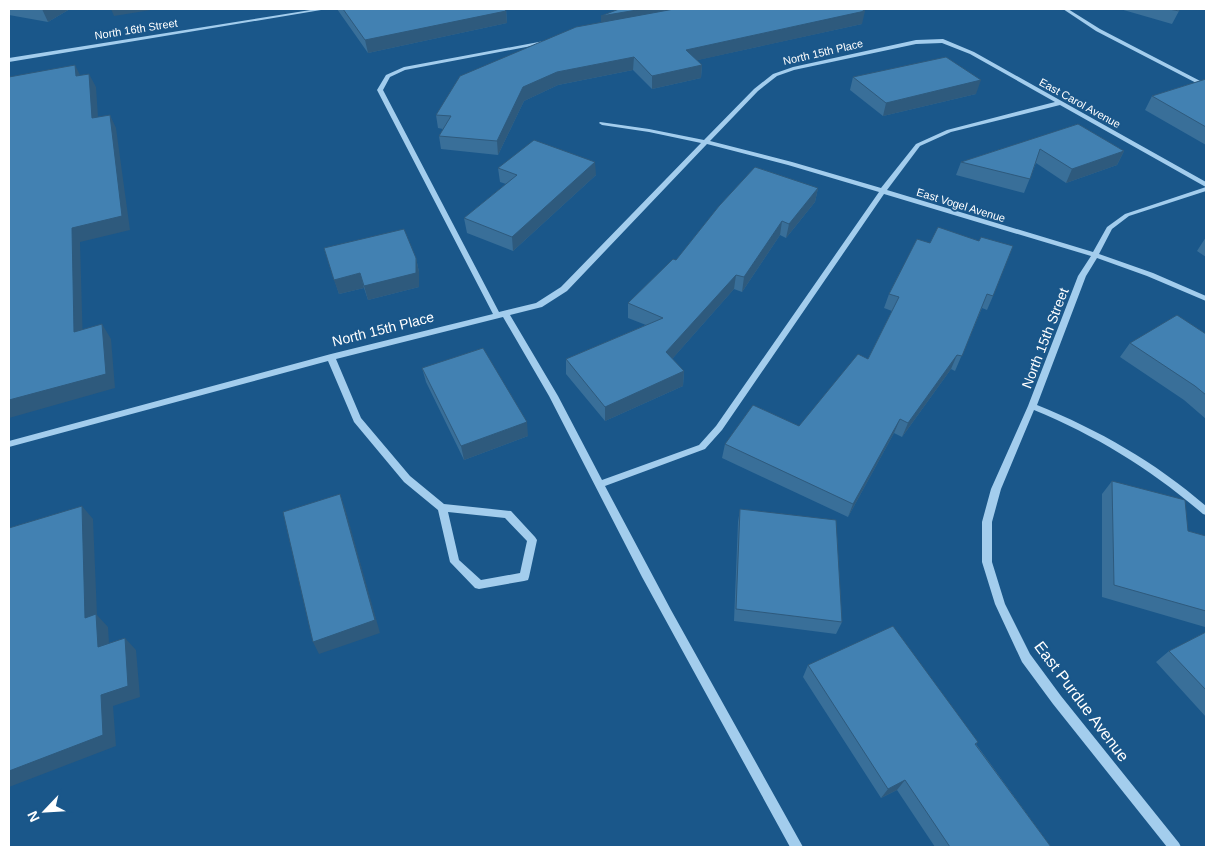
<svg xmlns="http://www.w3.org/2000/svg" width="1215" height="856" viewBox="0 0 1215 856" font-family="Helvetica,sans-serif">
  <rect width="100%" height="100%" fill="#1a578a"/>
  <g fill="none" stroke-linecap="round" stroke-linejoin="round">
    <path fill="#a3cded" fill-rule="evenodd" d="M 317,9 L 327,9 L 9,62 L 9,58 Z
      M 1063,9 L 1068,9 L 1100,29 L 1206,84 L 1206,88 L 1096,31 Z
      M 943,39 L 974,52 L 1206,182 L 1206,187 L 1204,186 L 1060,105 L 951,132 L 920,146 L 887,190 L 1093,252 L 1107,227 L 1125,214 L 1206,187 L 1206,191 L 1129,216 L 1112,229 L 1099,254 L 1153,273 L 1206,296 L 1206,301 L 1147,276 L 1097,258 L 1086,276 L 1037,405 C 1099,430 1155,462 1206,506 L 1206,515 L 1203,514 C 1152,470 1097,436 1034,410 L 1001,489 L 992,522 L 992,562 L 1005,604 L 1030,654 L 1061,696 L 1179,843 L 1181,847 L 1167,847 L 1053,704 L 1022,662 L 995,604 L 982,562 L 982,522 L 991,489 L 1028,406 L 1078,276 L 1091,256 L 884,194 L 722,430 L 705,449 L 605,486 L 671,610 L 803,847 L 790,847 L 642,577 L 549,396 L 503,317 L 336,359 L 361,418 L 410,476 L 444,504 L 511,511 L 535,537 L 537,540 L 529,577 L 528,580 L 524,581 L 479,589 L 475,588 L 450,562 L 438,510 L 404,482 L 354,422 L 328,361 L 9,447 L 9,441 L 331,354 L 493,314 L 377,90 L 386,75 L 404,67 L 544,41 L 547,43 L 405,70 L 390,77 L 383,90 L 499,312 L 536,303 L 561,287 L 701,143 L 649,132 L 602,125 L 599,123 L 600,122 L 649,129 L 704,140 L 754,89 L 773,74 L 793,67 L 916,40 ZM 942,43 L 970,54 L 1055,102 L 947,130 L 916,144 L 881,188 L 792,162 L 710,141 L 758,91 L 777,76 L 794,70 L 916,44 ZM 707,144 L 788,165 L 879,192 L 716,426 L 699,445 L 602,480 L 558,396 L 510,315 L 542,307 L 567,291 ZM 448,512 L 505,518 L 527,541 L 520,573 L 481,580 L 459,560 Z"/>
  </g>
  <path fill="#396f99" d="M 9,9 L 70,9 L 48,22 L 9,15 Z
    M 337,9 L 506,9 L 507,23 L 368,53 Z
    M 1120,9 L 1179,9 L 1179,11 L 1172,24 Z
    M 862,24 L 697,60 L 702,65 L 701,78 L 652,89 L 633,70 L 558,85 L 524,101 L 498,155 L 441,149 L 439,136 L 443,129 L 438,128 L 436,115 L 576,27 Z
    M 853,77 L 976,94 L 883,116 L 850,90 Z
    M 1206,79 L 1206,145 L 1145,110 L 1152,96 Z
    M 1078,124 L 1124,151 L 1117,165 L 1066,183 L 1036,163 L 1024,193 L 956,175 L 961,162 Z
    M 498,168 L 596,175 L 513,251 L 467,233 L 464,218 L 506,184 L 500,182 Z
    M 818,188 L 815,202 L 786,238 L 780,235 L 742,292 L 734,289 L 672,359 L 684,371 L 683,386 L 605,421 L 566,374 L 566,359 L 646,325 L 628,318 L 628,303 L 676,260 Z
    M 1206,237 L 1206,257 L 1197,251 Z
    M 917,239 L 993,296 L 987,310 L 982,308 L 955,371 L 951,369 L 902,437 L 894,433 L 848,517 L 722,458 L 725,444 L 799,426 L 868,359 L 892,311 L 884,308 L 889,294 Z
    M 324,248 L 416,258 L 419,272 L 419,287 L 368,300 L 364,288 L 339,294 Z
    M 1206,334 L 1206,419 L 1184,400 L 1120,357 L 1130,343 Z
    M 422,368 L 528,436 L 464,460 L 426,382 Z
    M 1112,481 L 1188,531 L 1206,536 L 1206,626 L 1205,627 L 1102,597 L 1102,494 Z
    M 740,509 L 842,622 L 836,634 L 734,621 L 738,522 Z
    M 1206,632 L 1206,717 L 1156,662 L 1169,651 Z
    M 808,665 L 978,742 L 976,744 L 1051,847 L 935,847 L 897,790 L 881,798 L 803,677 Z"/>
  <path fill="#2e5a7d" d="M 42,9 L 70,9 L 48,22 Z
    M 111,9 L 157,9 L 114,16 Z
    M 506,9 L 507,23 L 368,53 L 365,40 Z
    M 643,9 L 711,9 L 601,29 L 601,16 Z
    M 865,11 L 862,24 L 685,63 L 686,50 Z
    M 634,57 L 633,70 L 558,85 L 524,101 L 498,155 L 497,141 L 523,87 L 557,72 Z
    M 75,65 L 82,79 L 76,76 Z
    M 702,65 L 701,78 L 652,89 L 652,76 Z
    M 89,74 L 96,87 L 99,132 L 92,118 Z
    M 981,80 L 976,94 L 883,116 L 886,103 Z
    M 110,115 L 116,128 L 130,230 L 80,242 L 83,346 L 74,332 L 72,228 Z
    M 1124,151 L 1117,165 L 1066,183 L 1072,169 Z
    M 595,162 L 596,175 L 513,251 L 512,237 Z
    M 818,188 L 815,202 L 786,238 L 789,224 Z
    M 782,221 L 780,235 L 742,292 L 744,277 Z
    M 416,258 L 419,272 L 419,287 L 368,300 L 364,286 Z
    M 360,273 L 364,288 L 339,294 L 334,280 Z
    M 736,275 L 734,289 L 665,367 L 666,352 Z
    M 102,324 L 111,339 L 115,388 L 9,418 L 9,400 Z
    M 957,355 L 951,369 L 902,437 L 908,423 Z
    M 684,371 L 683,386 L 605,421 L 605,407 Z
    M 900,419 L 894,433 L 848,517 L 853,504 Z
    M 527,422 L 528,436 L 464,460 L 461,446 Z
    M 340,494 L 345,508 L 380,633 L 319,654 L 313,642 Z
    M 82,506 L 93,519 L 97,615 L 108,627 L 110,659 L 98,647 L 85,618 Z
    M 125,638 L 136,650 L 140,697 L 113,706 L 116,746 L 9,787 L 9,771 L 101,695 Z
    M 905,780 L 897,790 L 881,798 L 888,789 Z"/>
  <path fill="#4281b2" stroke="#2e5a7d" d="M 343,9 L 505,9 L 506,11 L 365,40 Z
    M 619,9 L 643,9 L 601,16 Z
    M 674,9 L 861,9 L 865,11 L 686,50 L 702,65 L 652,76 L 634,57 L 557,72 L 523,87 L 497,141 L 439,136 L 451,116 L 436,115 L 460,76 L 576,27 Z
    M 1169,9 L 1179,9 L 1179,11 Z
    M 946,57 L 981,80 L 886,103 L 853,77 Z
    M 75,65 L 76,76 L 89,74 L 92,118 L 110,115 L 122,216 L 72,228 L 74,332 L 102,324 L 106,374 L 9,400 L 9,77 Z
    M 1206,79 L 1206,127 L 1152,96 Z
    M 1078,124 L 1124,151 L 1072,169 L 1040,149 L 1030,179 L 961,162 Z
    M 534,140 L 595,162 L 512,237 L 464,218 L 517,175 L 498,168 Z
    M 755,167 L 818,188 L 789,224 L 782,221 L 744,277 L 736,275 L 666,352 L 684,371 L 605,407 L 566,359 L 663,318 L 628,303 L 673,259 L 676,260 L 719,206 Z
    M 938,227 L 979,241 L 981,237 L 1013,246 L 993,296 L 987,294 L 962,356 L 957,355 L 908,423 L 900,419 L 853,504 L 725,444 L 753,405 L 799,426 L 858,354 L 868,359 L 899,297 L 889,294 L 917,239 L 930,243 Z
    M 404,229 L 416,258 L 416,273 L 364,286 L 360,273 L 334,280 L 324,248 Z
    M 1177,315 L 1206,334 L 1206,395 L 1195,386 L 1130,343 Z
    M 483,348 L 527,422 L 461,446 L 422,368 Z
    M 1112,481 L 1185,500 L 1188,531 L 1206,536 L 1206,611 L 1114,585 Z
    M 340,494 L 375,620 L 313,642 L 283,512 Z
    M 82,506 L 85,618 L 96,614 L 98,647 L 125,638 L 128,686 L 101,695 L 103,735 L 9,771 L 9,528 Z
    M 740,509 L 836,520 L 842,622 L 736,609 Z
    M 893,626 L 978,742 L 975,744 L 1051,847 L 950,847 L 905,780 L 888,789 L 808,665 Z
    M 1206,632 L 1206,690 L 1169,651 Z"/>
  <g text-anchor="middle" stroke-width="4" stroke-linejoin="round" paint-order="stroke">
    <g font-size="11" fill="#fff" stroke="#1a578a">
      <text transform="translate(136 29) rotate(-9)" y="4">North 16th Street</text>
      <text transform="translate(823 52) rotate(-13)" y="4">North 15th Place</text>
      <text transform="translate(1080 103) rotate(29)" y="4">East Carol Avenue</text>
      <text transform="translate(961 205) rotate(17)" y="4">East Vogel Avenue</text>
    </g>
    <g font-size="14" fill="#fff" stroke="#1a578a">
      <text transform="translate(383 329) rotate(-14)" y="5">North 15th Place</text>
      <text transform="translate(1045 338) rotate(-69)" y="5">North 15th Street</text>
    </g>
    <g font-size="16" fill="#fff" stroke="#1a578a">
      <text transform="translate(1082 701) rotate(53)" y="6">East Purdue Avenue</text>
    </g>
  </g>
  <rect width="1215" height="856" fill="none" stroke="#ffffff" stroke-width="20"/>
  <g transform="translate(45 811) rotate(245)" stroke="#1a578a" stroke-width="4" paint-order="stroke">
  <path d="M0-4L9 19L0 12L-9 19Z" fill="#ffffff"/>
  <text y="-8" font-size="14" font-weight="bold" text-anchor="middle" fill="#ffffff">N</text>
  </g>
</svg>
